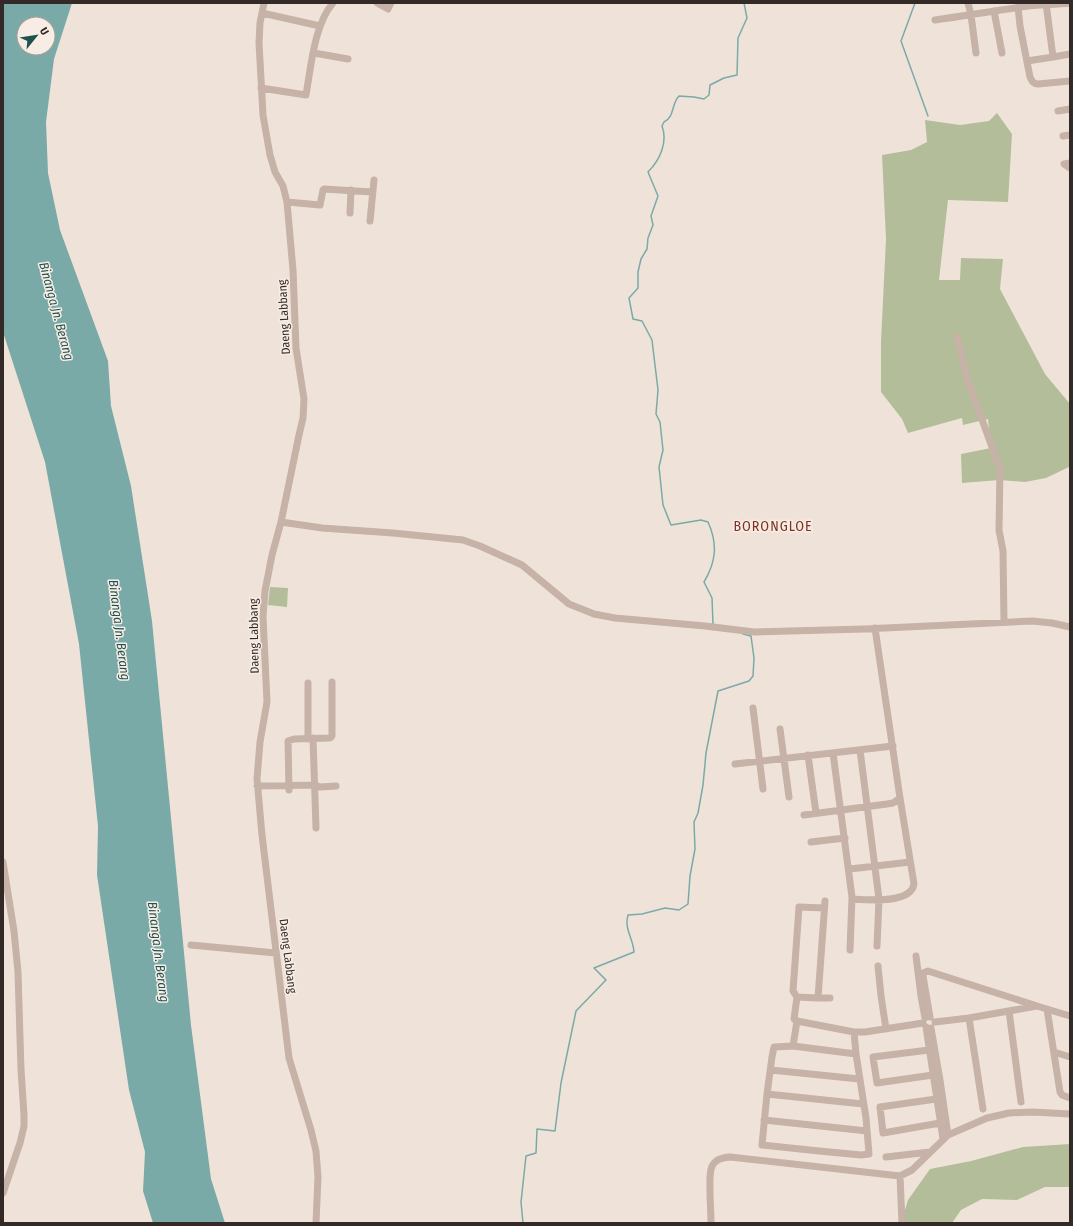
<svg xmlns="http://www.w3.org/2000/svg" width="1073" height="1226" viewBox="0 0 1073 1226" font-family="'Fira Sans Condensed',sans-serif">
  <rect width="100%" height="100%" fill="#efe3d9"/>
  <path fill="#b4bd9a" d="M 997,113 L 1012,134 L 1008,202 L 948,200 L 939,280 L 960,280 L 961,258 L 1003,259 L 1000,289 L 1045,374 L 1070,404 L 1070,468 L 1069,467 L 1046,478 L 1025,482 L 1000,480 L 962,483 L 961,454 L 991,448 L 988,419 L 963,425 L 962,418 L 908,433 L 902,419 L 881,392 L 881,341 L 886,239 L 882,155 L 911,150 L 927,142 L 925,120 L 960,125 L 989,121 Z
    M 270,587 L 288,588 L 287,607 L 268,605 Z
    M 1070,1144 L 1070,1187 L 1045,1187 L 1017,1200 L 982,1199 L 961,1210 L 952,1223 L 901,1223 L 908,1200 L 930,1169 L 971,1161 L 1023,1147 Z"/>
  <path fill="#7aaaa8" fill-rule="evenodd" d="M 3,3 L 72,3 L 54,59 L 46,122 L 48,173 L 60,230 L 108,361 L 111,406 L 131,486 L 152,621 L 191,1025 L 211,1179 L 225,1223 L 153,1223 L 143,1191 L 145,1152 L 129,1090 L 97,875 L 98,826 L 79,644 L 45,462 L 3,332 ZM 24,24 L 48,24 L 48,48 L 24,48 Z"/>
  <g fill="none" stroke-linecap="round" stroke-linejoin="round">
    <path stroke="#7aaaa8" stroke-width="1.5" d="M 915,3 L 901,41 L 928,116
      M 713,624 L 712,598 L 704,582 C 716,562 718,544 708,522 L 701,520 L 671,525 L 663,505 L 659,467 L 663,450 L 660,422 L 656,414 L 658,390 L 652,340 L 642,321 L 633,319 L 629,298 L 638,288 L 638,272 L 641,259 L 647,249 L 648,238 L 653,225 L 651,216 L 658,196 L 648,172 C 660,160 668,142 662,126 L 664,122 C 675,117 671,104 679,96 L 694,97 L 704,99 L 709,95 L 710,85 L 724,78 L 737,75 L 738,38 L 747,18 L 744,3
      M 523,1223 L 521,1202 L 526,1156 L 536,1153 L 537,1129 L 555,1131 L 561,1083 L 576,1011 L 606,980 L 594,968 L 634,952 C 633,938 624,929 628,915 L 642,914 L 665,908 L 679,910 L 688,904 L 690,876 L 695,849 L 694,822 L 698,813 L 703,785 L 706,753 L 718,691 L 749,681 L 753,676 L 754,658 L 751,636 L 743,634"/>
    <path stroke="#c6b2a6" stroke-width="7" d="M 264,3 L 260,23 L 259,43 L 263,115 L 270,155 L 275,172 L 283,186 L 287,202 L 293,270 L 296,348 L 304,399 L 303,418 L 299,435 L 281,522 L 272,555 L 265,591 L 263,616 L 267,702 L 260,742 L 257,779 L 262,835 L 289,1058 L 311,1130 L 316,1151 L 318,1177 L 316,1223
      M 377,3 L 388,9 L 391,3
      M 968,3 L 971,15 L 976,53
      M 1046,3 L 1053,57 L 1070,54
      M 1018,7 L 1020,26 L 1030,77 C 1032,81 1033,84 1038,84 L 1070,81
      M 994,11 L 1002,53
      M 262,13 L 320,26
      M 935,20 C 964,16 992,11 1021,7 C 1037,4 1053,5 1070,3
      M 314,53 L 348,59
      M 1027,61 L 1053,57
      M 261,88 L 306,95 C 311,67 314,25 333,3
      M 1058,111 L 1070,109
      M 1063,136 L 1070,135
      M 1070,163 L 1064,164 L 1070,168
      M 287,202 L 320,205 L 323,190 L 324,189 L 372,192
      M 350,213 L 351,190
      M 370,221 L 374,180
      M 957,337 L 968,381 L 1000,469 L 999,530 L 1003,551 L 1004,622
      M 281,522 L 322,528 L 393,533 L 463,540 L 480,546 L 522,565 L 569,604 L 594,614 L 615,618 L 705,626 L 754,632 L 864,629 L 1032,621 L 1052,623 L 1070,627
      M 753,708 L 763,789
      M 780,729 L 789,797
      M 313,738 L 316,828
      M 308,739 L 308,683
      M 860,750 L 879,899 L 877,946
      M 833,753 L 852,897 L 850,950
      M 808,755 L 816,813
      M 735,764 L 893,746
      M 257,786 L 315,785 L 320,787 L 336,786
      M 289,790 L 288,741 L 294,739 L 330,738 L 332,736 L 332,682
      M 804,815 L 887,804 L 893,803 L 900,798
      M 811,842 L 845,838
      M 3,862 L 14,931 L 18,972 L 21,1070 L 24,1115 L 24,1126 L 20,1143 L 3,1193
      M 850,869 L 910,862
      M 853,899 C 868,900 911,904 914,884 L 900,798 L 875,628
      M 191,945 L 276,953
      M 916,956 L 921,996 L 925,1018
      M 878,966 L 881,996 L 886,1029
      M 797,997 L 793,991 L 799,907 L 824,908
      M 818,998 L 830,998
      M 1047,1009 L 1060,1092 L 1062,1095 L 1070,1098
      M 1009,1011 L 1021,1102
      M 930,1017 L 923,976 L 923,973 L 928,971 L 1037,1006
      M 969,1018 L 983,1109
      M 797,1021 L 794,1019 L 797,997 L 818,998 L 825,901
      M 935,1022 L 969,1018 L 1037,1006 L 1070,1016
      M 926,1027 L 943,1139
      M 931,1028 L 940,1080 L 948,1135
      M 854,1032 L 856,1054 L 866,1118 L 869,1154 L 861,1155 L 819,1151 L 762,1145 L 767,1094 L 772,1057 L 774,1047 L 793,1046 L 856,1054
      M 793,1046 L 797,1021 L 854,1032 L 865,1032 L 923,1023
      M 929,1050 L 873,1057 L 877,1083 L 933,1075
      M 1054,1052 L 1070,1057
      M 771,1070 L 859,1079
      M 767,1094 L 863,1104
      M 936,1099 L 880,1107 L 883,1133 L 940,1123
      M 764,1120 L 867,1131
      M 886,1157 L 930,1152
      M 900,1176 L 902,1223
      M 711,1223 C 711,1212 710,1202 710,1191 C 710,1174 707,1158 730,1157 L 900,1176 L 912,1170 L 948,1135 L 987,1118 L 1009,1113 L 1032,1112 L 1070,1114"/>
  </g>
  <g text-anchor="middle" stroke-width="3" stroke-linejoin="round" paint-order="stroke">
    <g font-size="12" fill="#332926" stroke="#f7ede4">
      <text transform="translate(284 317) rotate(-93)" y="4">Daeng Labbang</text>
      <text transform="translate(254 636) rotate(-91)" y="4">Daeng Labbang</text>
      <text transform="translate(288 956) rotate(83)" y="4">Daeng Labbang</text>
    </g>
    <g font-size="13" font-style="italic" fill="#1f5150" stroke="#f7ede4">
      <text transform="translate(57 311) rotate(75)" y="5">Binanga Jn. Berang</text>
      <text transform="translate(120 630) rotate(83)" y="5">Binanga Jn. Berang</text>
      <text transform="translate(159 952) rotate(83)" y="5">Binanga Jn. Berang</text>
    </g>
    <g font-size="14" letter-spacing="1" fill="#7d3224" stroke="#f7ede4">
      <text x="773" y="531">BORONGLOE</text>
    </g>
  </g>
  <rect width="1073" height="1226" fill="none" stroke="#332926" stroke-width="8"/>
  <g transform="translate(36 36) rotate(60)"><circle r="19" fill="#f7ede4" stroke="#a99f98"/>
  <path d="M0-3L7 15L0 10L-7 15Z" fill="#1f5150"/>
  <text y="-6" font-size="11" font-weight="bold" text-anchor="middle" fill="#332926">U</text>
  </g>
</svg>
